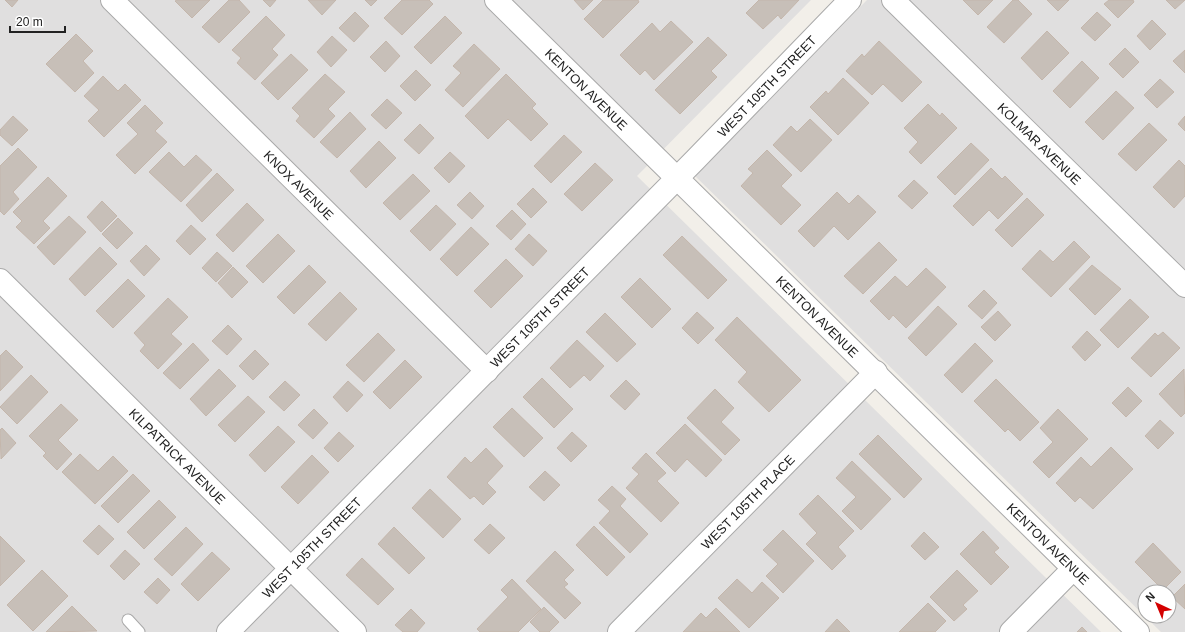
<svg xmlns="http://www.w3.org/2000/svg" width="1185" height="632" viewBox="0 0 1185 632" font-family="Arial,sans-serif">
  <rect width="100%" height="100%" fill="#f2efe9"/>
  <path fill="#e0dfdf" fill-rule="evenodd" d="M 0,0 L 811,0 L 637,176 L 1101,632 L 0,632 Z
    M 867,0 L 1185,0 L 1185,632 L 1161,632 L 694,175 ZM 1145,592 L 1169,592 L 1169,616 L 1145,616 Z"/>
  <path fill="#c7bfb8" stroke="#c4b6ab" d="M 5,0 L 18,0 L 12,7 Z
    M 177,0 L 210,0 L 192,18 L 175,1 Z
    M 229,0 L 239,0 L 250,12 L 219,43 L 202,27 Z
    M 263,0 L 276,0 L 270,7 Z
    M 308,0 L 336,0 L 322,15 Z
    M 365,0 L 377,0 L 371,6 Z
    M 402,0 L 429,0 L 433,4 L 402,35 L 384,18 Z
    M 574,0 L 593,0 L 583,10 Z
    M 603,0 L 638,0 L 639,2 L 603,38 L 584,19 Z
    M 759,0 L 799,0 L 781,19 L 778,15 L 763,29 L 746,13 Z
    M 963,0 L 993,0 L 978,15 Z
    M 1013,0 L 1018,0 L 1032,14 L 1004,43 L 987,27 Z
    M 1047,0 L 1069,0 L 1058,11 Z
    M 1109,0 L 1133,0 L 1134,2 L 1118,18 L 1104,4 Z
    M 1166,0 L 1185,0 L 1175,9 Z
    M 355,12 L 369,26 L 354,42 L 339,28 Z
    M 1097,12 L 1111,25 L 1095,41 L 1081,28 Z
    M 266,16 L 285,35 L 272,49 L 278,55 L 255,80 L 237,63 L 241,58 L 232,50 Z
    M 445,16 L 462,33 L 431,64 L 414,47 Z
    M 1152,20 L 1166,34 L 1150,50 L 1137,36 Z
    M 671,21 L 693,42 L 654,80 L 645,70 L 640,75 L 620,55 L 652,23 L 660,32 Z
    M 1047,31 L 1069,53 L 1042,80 L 1021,58 Z
    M 76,34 L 93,51 L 83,61 L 94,73 L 75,92 L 46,64 Z
    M 332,36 L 347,50 L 331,67 L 317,52 Z
    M 708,37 L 727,55 L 711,71 L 717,77 L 680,114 L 655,90 Z
    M 386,41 L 400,56 L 385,72 L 370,57 Z
    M 879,41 L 922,82 L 902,102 L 883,84 L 872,95 L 846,71 L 862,54 L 864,57 Z
    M 474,44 L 500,69 L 463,107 L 445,90 L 461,73 L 453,66 Z
    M 1125,48 L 1139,62 L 1123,78 L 1109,64 Z
    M 1185,50 L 1185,73 L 1173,61 Z
    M 291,54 L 308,70 L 278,100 L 261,83 Z
    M 1082,61 L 1099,78 L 1070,108 L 1053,91 Z
    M 416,70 L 431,85 L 415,101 L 400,86 Z
    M 325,74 L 345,92 L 328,109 L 335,116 L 314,138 L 296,121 L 300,116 L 292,108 Z
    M 506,74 L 536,104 L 532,108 L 548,124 L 531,141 L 508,119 L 488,139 L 465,116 Z
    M 103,76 L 118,91 L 125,84 L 141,100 L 104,137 L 88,121 L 99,110 L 84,96 Z
    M 843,78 L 869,103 L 838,135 L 810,107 L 826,91 L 828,94 Z
    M 1160,79 L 1174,92 L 1157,108 L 1144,95 Z
    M 1116,91 L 1134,108 L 1103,140 L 1085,122 Z
    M 387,99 L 402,113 L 386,129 L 371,115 Z
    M 928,104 L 940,116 L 942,113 L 957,128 L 921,164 L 909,152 L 918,142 L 904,128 Z
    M 145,105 L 163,123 L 155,131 L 167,142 L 135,174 L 116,155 L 138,134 L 127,123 Z
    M 350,112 L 366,129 L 337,158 L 320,142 Z
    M 13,116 L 28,130 L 12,146 L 0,135 L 0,130 Z
    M 1185,116 L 1185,131 L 1178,124 Z
    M 810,119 L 832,140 L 801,172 L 773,145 L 791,126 L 797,132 Z
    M 1149,123 L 1167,140 L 1136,171 L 1118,154 Z
    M 420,124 L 434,138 L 419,154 L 404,140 Z
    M 564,135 L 582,152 L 551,183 L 534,166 Z
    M 379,141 L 396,158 L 366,188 L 350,171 Z
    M 971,143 L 989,160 L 955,195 L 937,177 Z
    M 18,148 L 37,167 L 13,192 L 19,199 L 4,215 L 0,211 L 0,166 Z
    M 767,150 L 792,175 L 781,186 L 801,205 L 781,225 L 741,186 L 753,173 L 748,169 Z
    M 169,152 L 184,167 L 196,155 L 212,170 L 181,202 L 149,172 Z
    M 450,152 L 465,166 L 449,183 L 434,168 Z
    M 1179,160 L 1185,166 L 1185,196 L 1174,208 L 1153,187 Z
    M 595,163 L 613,180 L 582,211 L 564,194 Z
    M 991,168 L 1002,179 L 1005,176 L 1023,194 L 998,219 L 989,210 L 973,226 L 953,206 Z
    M 217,173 L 234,190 L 202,222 L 186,205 Z
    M 413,174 L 430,191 L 400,220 L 383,203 Z
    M 48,177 L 67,196 L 43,221 L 50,228 L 34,244 L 16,227 L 22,221 L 13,212 Z
    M 914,180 L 928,193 L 912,209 L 898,196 Z
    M 533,188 L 547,202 L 531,218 L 517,204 Z
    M 470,192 L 484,206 L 472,219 L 457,205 Z
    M 837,192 L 849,204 L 858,195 L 876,212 L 848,240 L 834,226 L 814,247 L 798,231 Z
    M 1027,198 L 1044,215 L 1012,247 L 995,230 Z
    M 102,201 L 117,216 L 101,232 L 87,217 Z
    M 247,203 L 264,220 L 233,252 L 216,235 Z
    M 436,205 L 456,224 L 430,251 L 410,231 Z
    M 512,210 L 526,224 L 511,240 L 496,226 Z
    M 69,216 L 86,232 L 54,265 L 37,247 Z
    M 118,218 L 133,233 L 117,249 L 102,234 Z
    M 191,225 L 206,239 L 190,255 L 176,241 Z
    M 471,227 L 489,244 L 457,276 L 440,259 Z
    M 278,234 L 295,251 L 263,283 L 246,266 Z
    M 529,234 L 547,251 L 533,266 L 515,249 Z
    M 682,236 L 727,280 L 708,299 L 663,255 Z
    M 1074,241 L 1090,257 L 1051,297 L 1022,269 L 1040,250 L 1053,262 Z
    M 879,242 L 897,260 L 863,294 L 844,276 Z
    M 146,245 L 160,259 L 144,276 L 130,261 Z
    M 100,247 L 117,264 L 85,296 L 69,279 Z
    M 217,252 L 232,266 L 216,282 L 202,268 Z
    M 506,259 L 523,276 L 491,308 L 474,291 Z
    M 309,265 L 326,282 L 294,314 L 277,297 Z
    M 1092,265 L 1121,289 L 1095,315 L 1069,289 Z
    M 233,267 L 248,282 L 232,298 L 218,283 Z
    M 926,268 L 946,287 L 906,328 L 893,315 L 889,320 L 870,301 L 895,276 L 907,287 Z
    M 640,278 L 671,309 L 652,328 L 621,297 Z
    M 128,279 L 145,296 L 113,328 L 96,311 Z
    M 984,290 L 997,303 L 982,319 L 968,306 Z
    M 340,292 L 357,309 L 326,341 L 308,324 Z
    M 168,298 L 188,317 L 171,334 L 182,344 L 158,369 L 140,351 L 145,345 L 134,333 Z
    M 1130,299 L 1149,317 L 1118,348 L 1100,330 Z
    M 938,306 L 957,324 L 926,356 L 908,338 Z
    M 998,311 L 1011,325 L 995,341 L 981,327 Z
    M 697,312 L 714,328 L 698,344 L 682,328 Z
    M 605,313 L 636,344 L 617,362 L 586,332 Z
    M 737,317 L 801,380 L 769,412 L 738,382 L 747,372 L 715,340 Z
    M 228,325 L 242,339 L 227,355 L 212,341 Z
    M 1087,331 L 1101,345 L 1085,361 L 1072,347 Z
    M 1163,332 L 1180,348 L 1151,377 L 1131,358 L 1155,333 L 1158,336 Z
    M 378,333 L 395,350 L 364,382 L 346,365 Z
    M 577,340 L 604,366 L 590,381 L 584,375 L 570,388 L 550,368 Z
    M 193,343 L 209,360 L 180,389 L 163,373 Z
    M 975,343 L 993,361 L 962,393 L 944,375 Z
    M 6,350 L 23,367 L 0,391 L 0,356 Z
    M 255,350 L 269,364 L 253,380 L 239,366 Z
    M 405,360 L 422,377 L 390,409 L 373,392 Z
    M 219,369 L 236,386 L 206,416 L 190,399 Z
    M 1184,369 L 1185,413 L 1181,417 L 1159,394 Z
    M 31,375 L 48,392 L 17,424 L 0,407 Z
    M 542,378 L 573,409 L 554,428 L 523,397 Z
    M 996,379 L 1039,422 L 1020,441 L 1008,429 L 1005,432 L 974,401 Z
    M 626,380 L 640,394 L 625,410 L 610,396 Z
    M 285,381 L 300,395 L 284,411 L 269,397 Z
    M 348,381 L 363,395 L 347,412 L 333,397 Z
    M 1128,387 L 1142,401 L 1126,417 L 1112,403 Z
    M 715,389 L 734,408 L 721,422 L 740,440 L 725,455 L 687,418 Z
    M 248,396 L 265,412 L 235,442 L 218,425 Z
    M 61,404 L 78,420 L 58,440 L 72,454 L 57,470 L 43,456 L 46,453 L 29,436 Z
    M 512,408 L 543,438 L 524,457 L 493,427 Z
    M 314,409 L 328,423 L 313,439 L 298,425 Z
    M 1058,409 L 1088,439 L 1049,478 L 1033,462 L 1053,442 L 1040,428 Z
    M 1160,420 L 1174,433 L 1158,449 L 1145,436 Z
    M 685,424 L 722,460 L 706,477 L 687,459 L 675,472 L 656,453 Z
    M 278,426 L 295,442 L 265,472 L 249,455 Z
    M 2,428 L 16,443 L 1,459 L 0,430 Z
    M 339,432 L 354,446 L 338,462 L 324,448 Z
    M 572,432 L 587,446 L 571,462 L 557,448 Z
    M 878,435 L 922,479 L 904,498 L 859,454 Z
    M 1111,447 L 1133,469 L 1093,509 L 1080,497 L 1075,502 L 1056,483 L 1081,457 L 1091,467 Z
    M 486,448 L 503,466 L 487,483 L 496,492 L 483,505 L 474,496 L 470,499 L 447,477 L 465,457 L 471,463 Z
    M 646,453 L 666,473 L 657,481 L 679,503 L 661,522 L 626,488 L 639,474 L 632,468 Z
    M 80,454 L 98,471 L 113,456 L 128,471 L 95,504 L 62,472 Z
    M 312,455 L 329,472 L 298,504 L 281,487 Z
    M 852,461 L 891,499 L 861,530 L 842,511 L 856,497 L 836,478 Z
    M 545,471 L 560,485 L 544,501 L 529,487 Z
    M 133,474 L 150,491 L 118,523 L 101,506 Z
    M 612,486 L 626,499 L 620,506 L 648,534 L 630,553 L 599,523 L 610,511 L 598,500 Z
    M 430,489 L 461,519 L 443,538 L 412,508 Z
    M 818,495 L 854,531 L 838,547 L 846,556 L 832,570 L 806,544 L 817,533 L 799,514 Z
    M 159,500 L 176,517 L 144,549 L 127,532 Z
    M 490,524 L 505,538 L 489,554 L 474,540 Z
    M 99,525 L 114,539 L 98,555 L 83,541 Z
    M 594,526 L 625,557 L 607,576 L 576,545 Z
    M 186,527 L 203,544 L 172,576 L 154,559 Z
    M 394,527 L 425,558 L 409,574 L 378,544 Z
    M 783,530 L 814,561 L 783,593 L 766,576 L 778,564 L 763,550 Z
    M 983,531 L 999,548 L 994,552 L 1009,567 L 991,585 L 960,554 Z
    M 924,532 L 939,547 L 925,560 L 911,546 Z
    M 0,536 L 25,561 L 0,586 Z
    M 1153,543 L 1181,572 L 1163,590 L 1135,562 Z
    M 125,550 L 140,564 L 124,580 L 110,566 Z
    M 555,551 L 574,570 L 564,580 L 568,584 L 564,587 L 581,603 L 565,619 L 526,581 Z
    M 212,552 L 230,569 L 198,601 L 181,584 Z
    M 362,558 L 394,589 L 378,605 L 346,575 Z
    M 42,570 L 68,596 L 33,631 L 7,605 Z
    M 957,570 L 978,591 L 963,605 L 967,609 L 954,621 L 930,597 Z
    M 158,578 L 170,590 L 157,604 L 144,592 Z
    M 512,579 L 541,609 L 518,632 L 480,632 L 477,629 L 508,597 L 501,590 Z
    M 737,579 L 752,593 L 762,582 L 779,598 L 749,628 L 718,598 Z
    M 1185,584 L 1185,609 L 1172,597 Z
    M 928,603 L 946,621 L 935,632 L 899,632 Z
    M 72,606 L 97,631 L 46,632 Z
    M 544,607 L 559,622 L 549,632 L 540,632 L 530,622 Z
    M 716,608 L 740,632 L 683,632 L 701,613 L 706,618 Z
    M 411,609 L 425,623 L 417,632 L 403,632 L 395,625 Z
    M 837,619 L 850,632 L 825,632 Z
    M 1082,627 L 1087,632 L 1077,632 Z"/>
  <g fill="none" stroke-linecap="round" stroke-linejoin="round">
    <defs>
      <path id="lane" d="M 128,620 L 139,632"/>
      <g id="street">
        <path id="s1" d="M 112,0 L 487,371"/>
        <path id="s2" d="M 496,0 L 1138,632"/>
        <path id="s3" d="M 893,0 L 1185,286"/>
        <path id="s4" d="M 0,280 L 355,632"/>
        <path id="s5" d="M 228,632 L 695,160 L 850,0"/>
        <path id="s6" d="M 619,632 L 876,372"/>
        <path d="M 1011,632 L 1073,569"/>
      </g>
    </defs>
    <use href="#lane" stroke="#a9a9a9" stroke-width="13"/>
    <use href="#street" stroke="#a9a9a9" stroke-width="24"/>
    <use href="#lane" stroke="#fff" stroke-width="11"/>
    <use href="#street" stroke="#fff" stroke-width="22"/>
  </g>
  <g text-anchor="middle" stroke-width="3.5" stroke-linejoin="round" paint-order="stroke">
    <g font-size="13" fill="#222" stroke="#fff">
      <text dy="5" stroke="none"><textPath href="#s5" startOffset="767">WEST 105TH STREET</textPath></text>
      <text dy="5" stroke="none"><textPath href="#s2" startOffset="127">KENTON AVENUE</textPath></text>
      <text dy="5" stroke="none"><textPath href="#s3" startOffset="205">KOLMAR AVENUE</textPath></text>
      <text dy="5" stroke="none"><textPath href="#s1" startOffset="263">KNOX AVENUE</textPath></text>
      <text dy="5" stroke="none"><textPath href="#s2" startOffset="451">KENTON AVENUE</textPath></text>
      <text dy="5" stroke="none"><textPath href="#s5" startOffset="443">WEST 105TH STREET</textPath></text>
      <text dy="5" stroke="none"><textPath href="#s4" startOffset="250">KILPATRICK AVENUE</textPath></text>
      <text dy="5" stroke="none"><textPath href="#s6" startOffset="183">WEST 105TH PLACE</textPath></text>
      <text dy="5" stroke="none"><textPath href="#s2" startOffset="775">KENTON AVENUE</textPath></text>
      <text dy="5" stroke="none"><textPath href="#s5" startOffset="119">WEST 105TH STREET</textPath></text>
    </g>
  </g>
  <g transform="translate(1157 604) rotate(316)"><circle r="19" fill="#ffffff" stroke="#a7a7a7"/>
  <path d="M0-3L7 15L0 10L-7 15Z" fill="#d40000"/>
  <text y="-6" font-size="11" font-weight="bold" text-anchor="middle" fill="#222222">N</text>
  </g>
  <path d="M10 26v6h55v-6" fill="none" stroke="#222222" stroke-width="2"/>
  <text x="16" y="26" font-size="12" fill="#222222" stroke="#ffffff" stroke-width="3" paint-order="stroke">20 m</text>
</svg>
